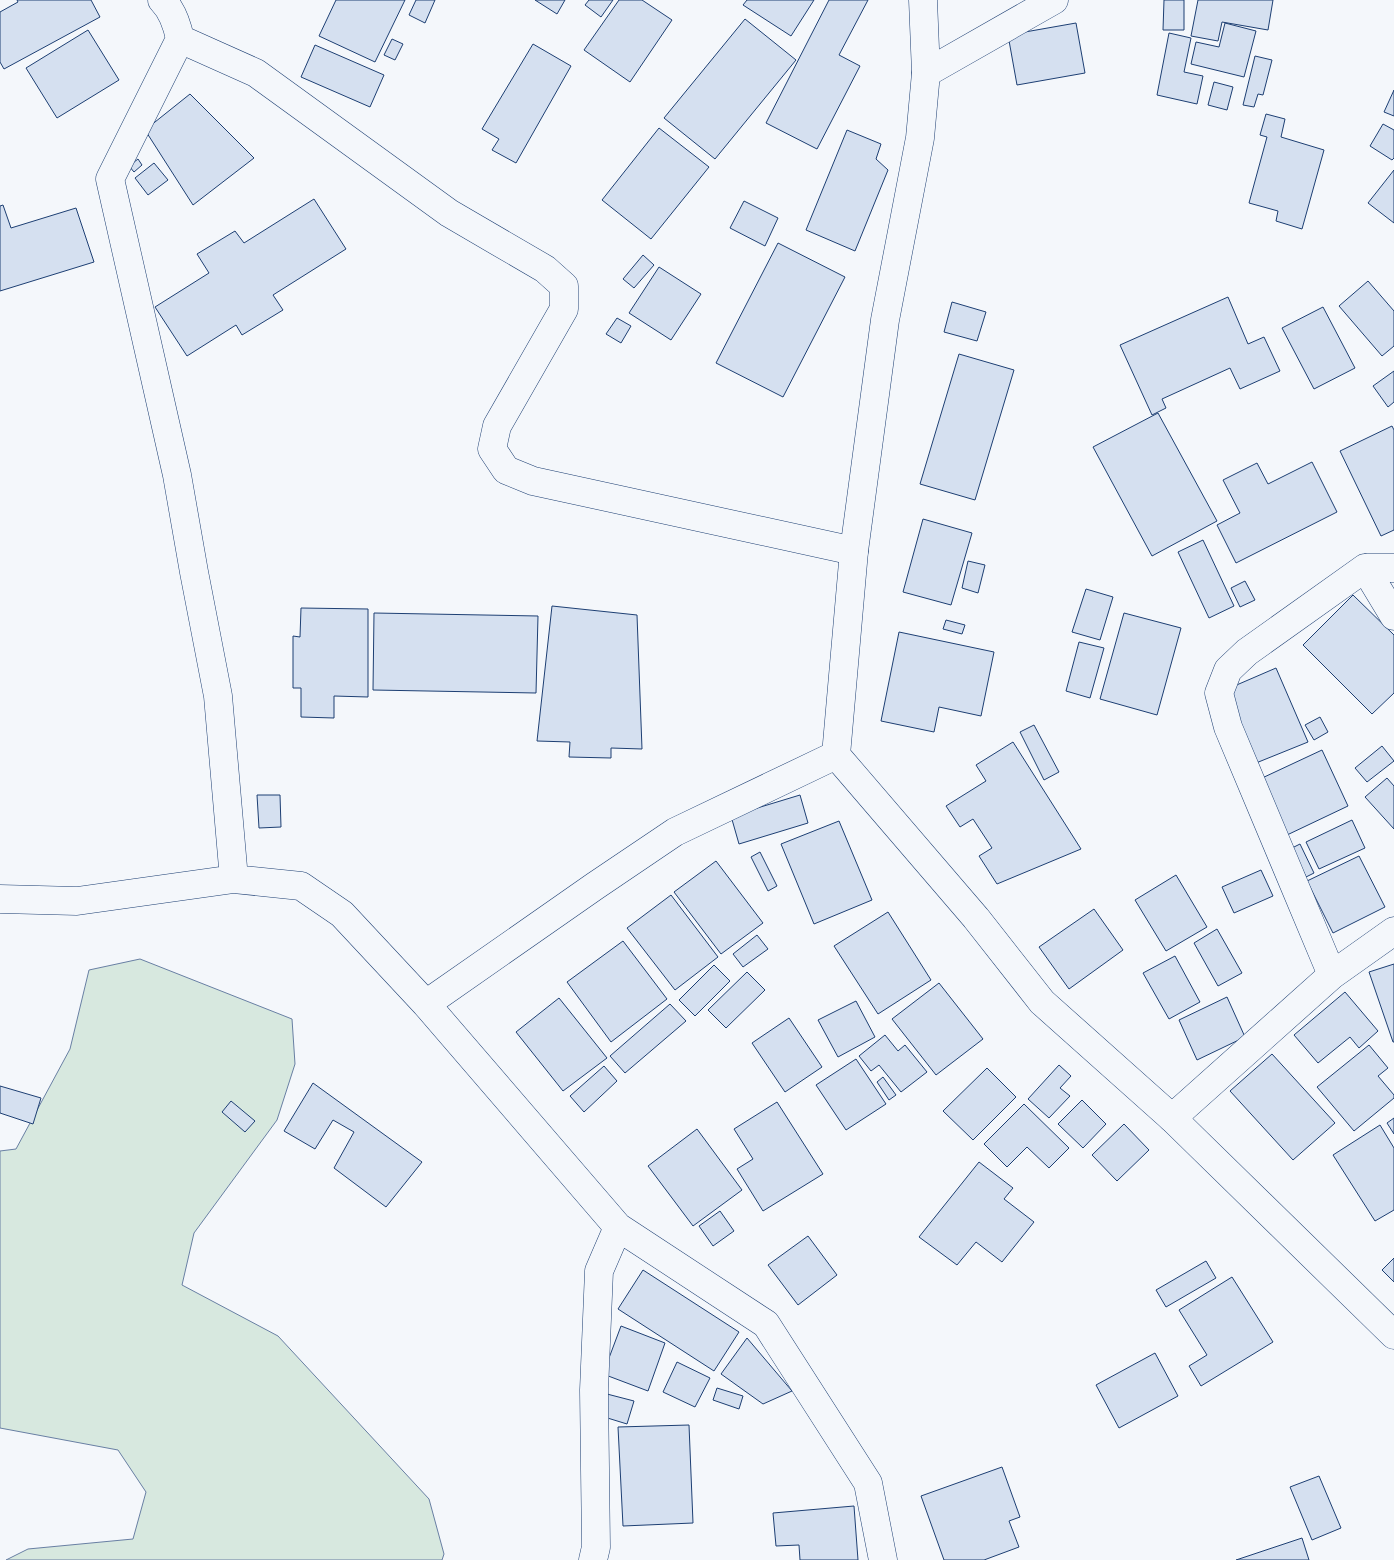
<svg xmlns="http://www.w3.org/2000/svg" width="1394" height="1560" viewBox="0 0 1394 1560" font-family="Ubuntu,sans-serif">
  <rect width="100%" height="100%" fill="#f4f7fb"/>
  <path fill="#d7e8df" stroke="#687fa3" d="M 140,959 L 292,1019 L 295,1064 L 277,1120 L 194,1233 L 182,1285 L 278,1336 L 429,1499 L 444,1554 L 442,1560 L 6,1560 L 28,1549 L 133,1539 L 146,1492 L 118,1450 L 0,1428 L 0,1151 L 16,1149 L 70,1049 L 89,970 Z"/>
  <path fill="#d5e0f0" stroke="#1d3f73" d="M 17,0 L 91,0 L 100,17 L 4,69 L 0,62 L 0,12 L 18,2 Z
    M 336,0 L 405,0 L 375,62 L 319,36 Z
    M 416,0 L 435,0 L 425,23 L 409,15 Z
    M 535,0 L 565,0 L 557,14 Z
    M 589,0 L 613,0 L 601,17 L 585,5 Z
    M 619,0 L 642,0 L 672,20 L 630,82 L 584,50 Z
    M 747,0 L 814,0 L 791,36 L 743,5 Z
    M 829,0 L 868,0 L 839,55 L 860,66 L 817,149 L 766,123 Z
    M 1164,0 L 1184,0 L 1184,30 L 1163,30 Z
    M 1198,0 L 1273,0 L 1268,30 L 1222,22 L 1218,41 L 1191,36 Z
    M 745,19 L 796,60 L 715,159 L 664,118 Z
    M 1076,23 L 1085,73 L 1017,85 L 1008,35 Z
    M 1225,23 L 1256,31 L 1244,77 L 1191,64 L 1196,42 L 1219,47 Z
    M 88,30 L 119,80 L 57,118 L 26,68 Z
    M 1169,33 L 1191,38 L 1184,72 L 1203,76 L 1197,104 L 1157,95 Z
    M 392,39 L 403,44 L 395,60 L 384,55 Z
    M 533,44 L 571,66 L 516,163 L 492,150 L 499,139 L 482,129 Z
    M 315,45 L 384,75 L 370,107 L 301,77 Z
    M 1255,56 L 1272,60 L 1263,95 L 1258,94 L 1254,107 L 1243,105 Z
    M 1214,82 L 1233,87 L 1227,110 L 1208,105 Z
    M 1394,90 L 1394,116 L 1384,112 Z
    M 190,94 L 254,158 L 193,205 L 145,130 Z
    M 1266,114 L 1285,119 L 1281,137 L 1324,150 L 1302,229 L 1276,221 L 1278,211 L 1249,203 L 1267,137 L 1260,135 Z
    M 1383,124 L 1394,130 L 1394,158 L 1392,160 L 1370,146 Z
    M 659,128 L 709,167 L 651,239 L 602,200 Z
    M 847,130 L 881,144 L 876,159 L 888,170 L 855,251 L 806,230 Z
    M 138,159 L 142,165 L 134,172 L 129,166 Z
    M 154,163 L 168,180 L 148,195 L 135,178 Z
    M 1394,170 L 1394,223 L 1368,203 Z
    M 314,199 L 346,249 L 273,295 L 283,310 L 242,335 L 236,325 L 187,356 L 155,307 L 209,273 L 197,254 L 235,231 L 244,243 Z
    M 744,201 L 778,218 L 765,246 L 730,228 Z
    M 3,205 L 11,228 L 76,208 L 94,262 L 0,291 L 0,206 Z
    M 778,243 L 845,277 L 783,397 L 716,363 Z
    M 643,255 L 654,265 L 634,288 L 623,279 Z
    M 659,267 L 701,294 L 671,340 L 629,313 Z
    M 1368,281 L 1394,311 L 1394,346 L 1382,356 L 1339,306 Z
    M 1228,297 L 1248,344 L 1264,337 L 1280,371 L 1240,389 L 1230,368 L 1162,399 L 1166,408 L 1152,415 L 1120,345 Z
    M 952,302 L 986,312 L 977,341 L 944,332 Z
    M 1323,307 L 1355,368 L 1314,389 L 1282,328 Z
    M 617,318 L 631,326 L 621,343 L 606,334 Z
    M 959,354 L 1014,370 L 975,500 L 920,484 Z
    M 1394,371 L 1394,402 L 1388,407 L 1373,386 Z
    M 1158,413 L 1217,521 L 1152,556 L 1093,447 Z
    M 1392,426 L 1394,430 L 1394,530 L 1381,536 L 1340,451 Z
    M 1312,462 L 1337,512 L 1236,563 L 1217,525 L 1240,513 L 1223,480 L 1257,463 L 1268,484 Z
    M 923,519 L 972,533 L 951,605 L 903,592 Z
    M 1203,540 L 1234,606 L 1209,618 L 1178,552 Z
    M 968,561 L 985,565 L 978,593 L 962,588 Z
    M 1245,581 L 1255,600 L 1240,607 L 1231,588 Z
    M 1086,589 L 1113,597 L 1100,640 L 1072,632 Z
    M 1353,595 L 1394,635 L 1394,693 L 1372,714 L 1303,645 Z
    M 552,606 L 637,615 L 642,749 L 611,748 L 611,758 L 569,757 L 570,742 L 537,741 Z
    M 301,608 L 368,609 L 368,697 L 334,696 L 334,718 L 301,717 L 301,688 L 293,688 L 293,636 L 300,637 Z
    M 374,613 L 538,616 L 536,693 L 373,690 Z
    M 1124,613 L 1181,628 L 1157,715 L 1100,699 Z
    M 946,620 L 965,625 L 962,634 L 943,629 Z
    M 899,632 L 994,652 L 981,716 L 939,707 L 934,732 L 881,721 Z
    M 1079,642 L 1104,648 L 1090,698 L 1066,691 Z
    M 1276,668 L 1308,742 L 1256,763 L 1225,690 Z
    M 1320,717 L 1328,732 L 1314,740 L 1305,725 Z
    M 1034,725 L 1059,772 L 1044,780 L 1020,732 Z
    M 1013,742 L 1081,849 L 997,884 L 979,856 L 992,848 L 973,819 L 960,827 L 946,806 L 986,781 L 976,765 Z
    M 1382,746 L 1394,761 L 1367,782 L 1355,768 Z
    M 1322,750 L 1348,806 L 1287,835 L 1260,779 Z
    M 1387,778 L 1394,786 L 1394,829 L 1365,797 Z
    M 257,795 L 280,795 L 281,827 L 259,828 Z
    M 800,795 L 808,823 L 739,844 L 731,816 Z
    M 1352,820 L 1365,848 L 1319,869 L 1306,842 Z
    M 839,821 L 872,900 L 814,924 L 781,844 Z
    M 1300,844 L 1314,873 L 1306,877 L 1292,848 Z
    M 760,852 L 777,886 L 768,891 L 751,857 Z
    M 1359,856 L 1385,907 L 1333,933 L 1307,881 Z
    M 716,861 L 763,923 L 721,954 L 674,892 Z
    M 1261,870 L 1273,896 L 1234,913 L 1222,887 Z
    M 1176,875 L 1207,927 L 1166,951 L 1135,900 Z
    M 671,895 L 718,957 L 675,990 L 627,928 Z
    M 1094,909 L 1123,950 L 1069,989 L 1039,947 Z
    M 888,912 L 931,980 L 878,1014 L 834,946 Z
    M 1217,929 L 1242,973 L 1218,986 L 1194,943 Z
    M 757,935 L 768,949 L 743,967 L 733,954 Z
    M 623,941 L 667,999 L 611,1042 L 567,982 Z
    M 1175,956 L 1200,1002 L 1169,1019 L 1143,973 Z
    M 1394,964 L 1394,1042 L 1393,1042 L 1369,972 Z
    M 714,965 L 730,981 L 695,1016 L 679,1000 Z
    M 747,972 L 765,990 L 726,1028 L 708,1010 Z
    M 939,983 L 983,1039 L 936,1075 L 892,1019 Z
    M 1345,992 L 1378,1031 L 1359,1048 L 1350,1037 L 1318,1063 L 1294,1035 Z
    M 1227,997 L 1245,1037 L 1197,1060 L 1179,1020 Z
    M 559,998 L 607,1058 L 563,1091 L 516,1032 Z
    M 856,1001 L 875,1037 L 838,1057 L 818,1020 Z
    M 670,1004 L 686,1021 L 625,1073 L 610,1056 Z
    M 789,1018 L 822,1067 L 785,1092 L 752,1043 Z
    M 885,1035 L 898,1051 L 905,1045 L 927,1072 L 901,1092 L 879,1065 L 871,1071 L 859,1056 Z
    M 1369,1045 L 1388,1068 L 1378,1076 L 1394,1095 L 1394,1098 L 1354,1131 L 1317,1087 Z
    M 1272,1054 L 1335,1123 L 1293,1160 L 1230,1091 Z
    M 856,1059 L 886,1104 L 846,1130 L 816,1085 Z
    M 1059,1065 L 1071,1076 L 1060,1088 L 1070,1096 L 1049,1118 L 1028,1099 Z
    M 604,1066 L 617,1081 L 584,1112 L 570,1096 Z
    M 987,1068 L 1016,1097 L 973,1140 L 943,1111 Z
    M 883,1077 L 896,1095 L 889,1100 L 877,1082 Z
    M 313,1083 L 422,1162 L 386,1207 L 334,1168 L 354,1132 L 333,1120 L 315,1149 L 284,1131 Z
    M 0,1086 L 41,1098 L 33,1124 L 0,1113 Z
    M 1082,1100 L 1106,1124 L 1083,1148 L 1058,1124 Z
    M 231,1101 L 255,1121 L 245,1132 L 222,1112 Z
    M 777,1102 L 823,1174 L 763,1211 L 737,1169 L 753,1159 L 734,1129 Z
    M 1024,1104 L 1069,1148 L 1049,1168 L 1027,1147 L 1007,1167 L 984,1144 Z
    M 1394,1118 L 1394,1134 L 1387,1123 Z
    M 1124,1124 L 1149,1150 L 1117,1181 L 1092,1155 Z
    M 1380,1125 L 1394,1148 L 1394,1210 L 1375,1221 L 1333,1155 Z
    M 697,1129 L 742,1190 L 693,1226 L 648,1166 Z
    M 979,1162 L 1013,1188 L 1004,1199 L 1034,1222 L 1002,1262 L 976,1242 L 957,1265 L 919,1237 Z
    M 720,1211 L 734,1231 L 713,1246 L 699,1226 Z
    M 808,1236 L 837,1275 L 798,1305 L 768,1265 Z
    M 1394,1258 L 1394,1282 L 1382,1270 Z
    M 1206,1261 L 1216,1278 L 1166,1307 L 1156,1290 Z
    M 643,1270 L 739,1332 L 714,1371 L 618,1309 Z
    M 1232,1277 L 1273,1342 L 1201,1386 L 1189,1366 L 1207,1355 L 1179,1310 Z
    M 621,1326 L 665,1343 L 648,1391 L 603,1374 Z
    M 747,1338 L 792,1391 L 763,1404 L 721,1374 Z
    M 1155,1353 L 1178,1396 L 1119,1428 L 1096,1385 Z
    M 677,1362 L 710,1378 L 695,1407 L 663,1392 Z
    M 717,1388 L 743,1396 L 739,1409 L 713,1400 Z
    M 607,1394 L 634,1401 L 627,1424 L 601,1416 Z
    M 689,1425 L 693,1523 L 623,1526 L 618,1427 Z
    M 1002,1467 L 1020,1517 L 1009,1521 L 1019,1547 L 984,1560 L 944,1560 L 921,1496 Z
    M 1319,1476 L 1341,1528 L 1312,1540 L 1290,1487 Z
    M 854,1506 L 858,1560 L 800,1560 L 799,1545 L 776,1546 L 773,1513 Z
    M 1302,1538 L 1309,1560 L 1236,1560 Z"/>
  <g fill="none" stroke-linecap="round" stroke-linejoin="round">
    <defs>
      <path id="street" d="M 162,0 C 172,10 177,24 180,39 L 110,179 L 177,475 L 194,572 L 218,696 L 234,879
        M 180,39 L 256,73 L 449,213 L 545,269 L 564,286 L 564,309 L 497,426 L 492,449 L 506,470 L 533,481 L 854,551
        M 926,73 L 1054,0
        M 1394,568 L 1365,568 L 1394,616
        M 0,899 L 77,901 L 234,879 L 301,886 L 342,914 L 426,1004 L 618,1227 L 599,1271 L 594,1390 L 596,1547 L 593,1560
        M 1332,975 L 1228,727 L 1219,693 L 1228,670 L 1247,652 L 1365,568
        M 426,1004 L 595,886 L 675,832 L 836,755
        M 1172,1118 L 1332,975 L 1394,931
        M 618,1227 L 766,1324 L 868,1483 L 883,1560"/>
      <path id="secondary" d="M 923,0 L 926,73 L 920,138 L 885,320 L 854,551 L 836,755 L 976,918 L 1042,1002 L 1172,1118 L 1394,1335"/>
    </defs>
    <use href="#street" stroke="#1d3f73" stroke-width="29"/>
    <use href="#secondary" stroke="#1d3f73" stroke-width="29"/>
    <use href="#street" stroke="#f4f7fb" stroke-width="28"/>
    <use href="#secondary" stroke="#f4f7fb" stroke-width="28"/>
  </g>
</svg>
